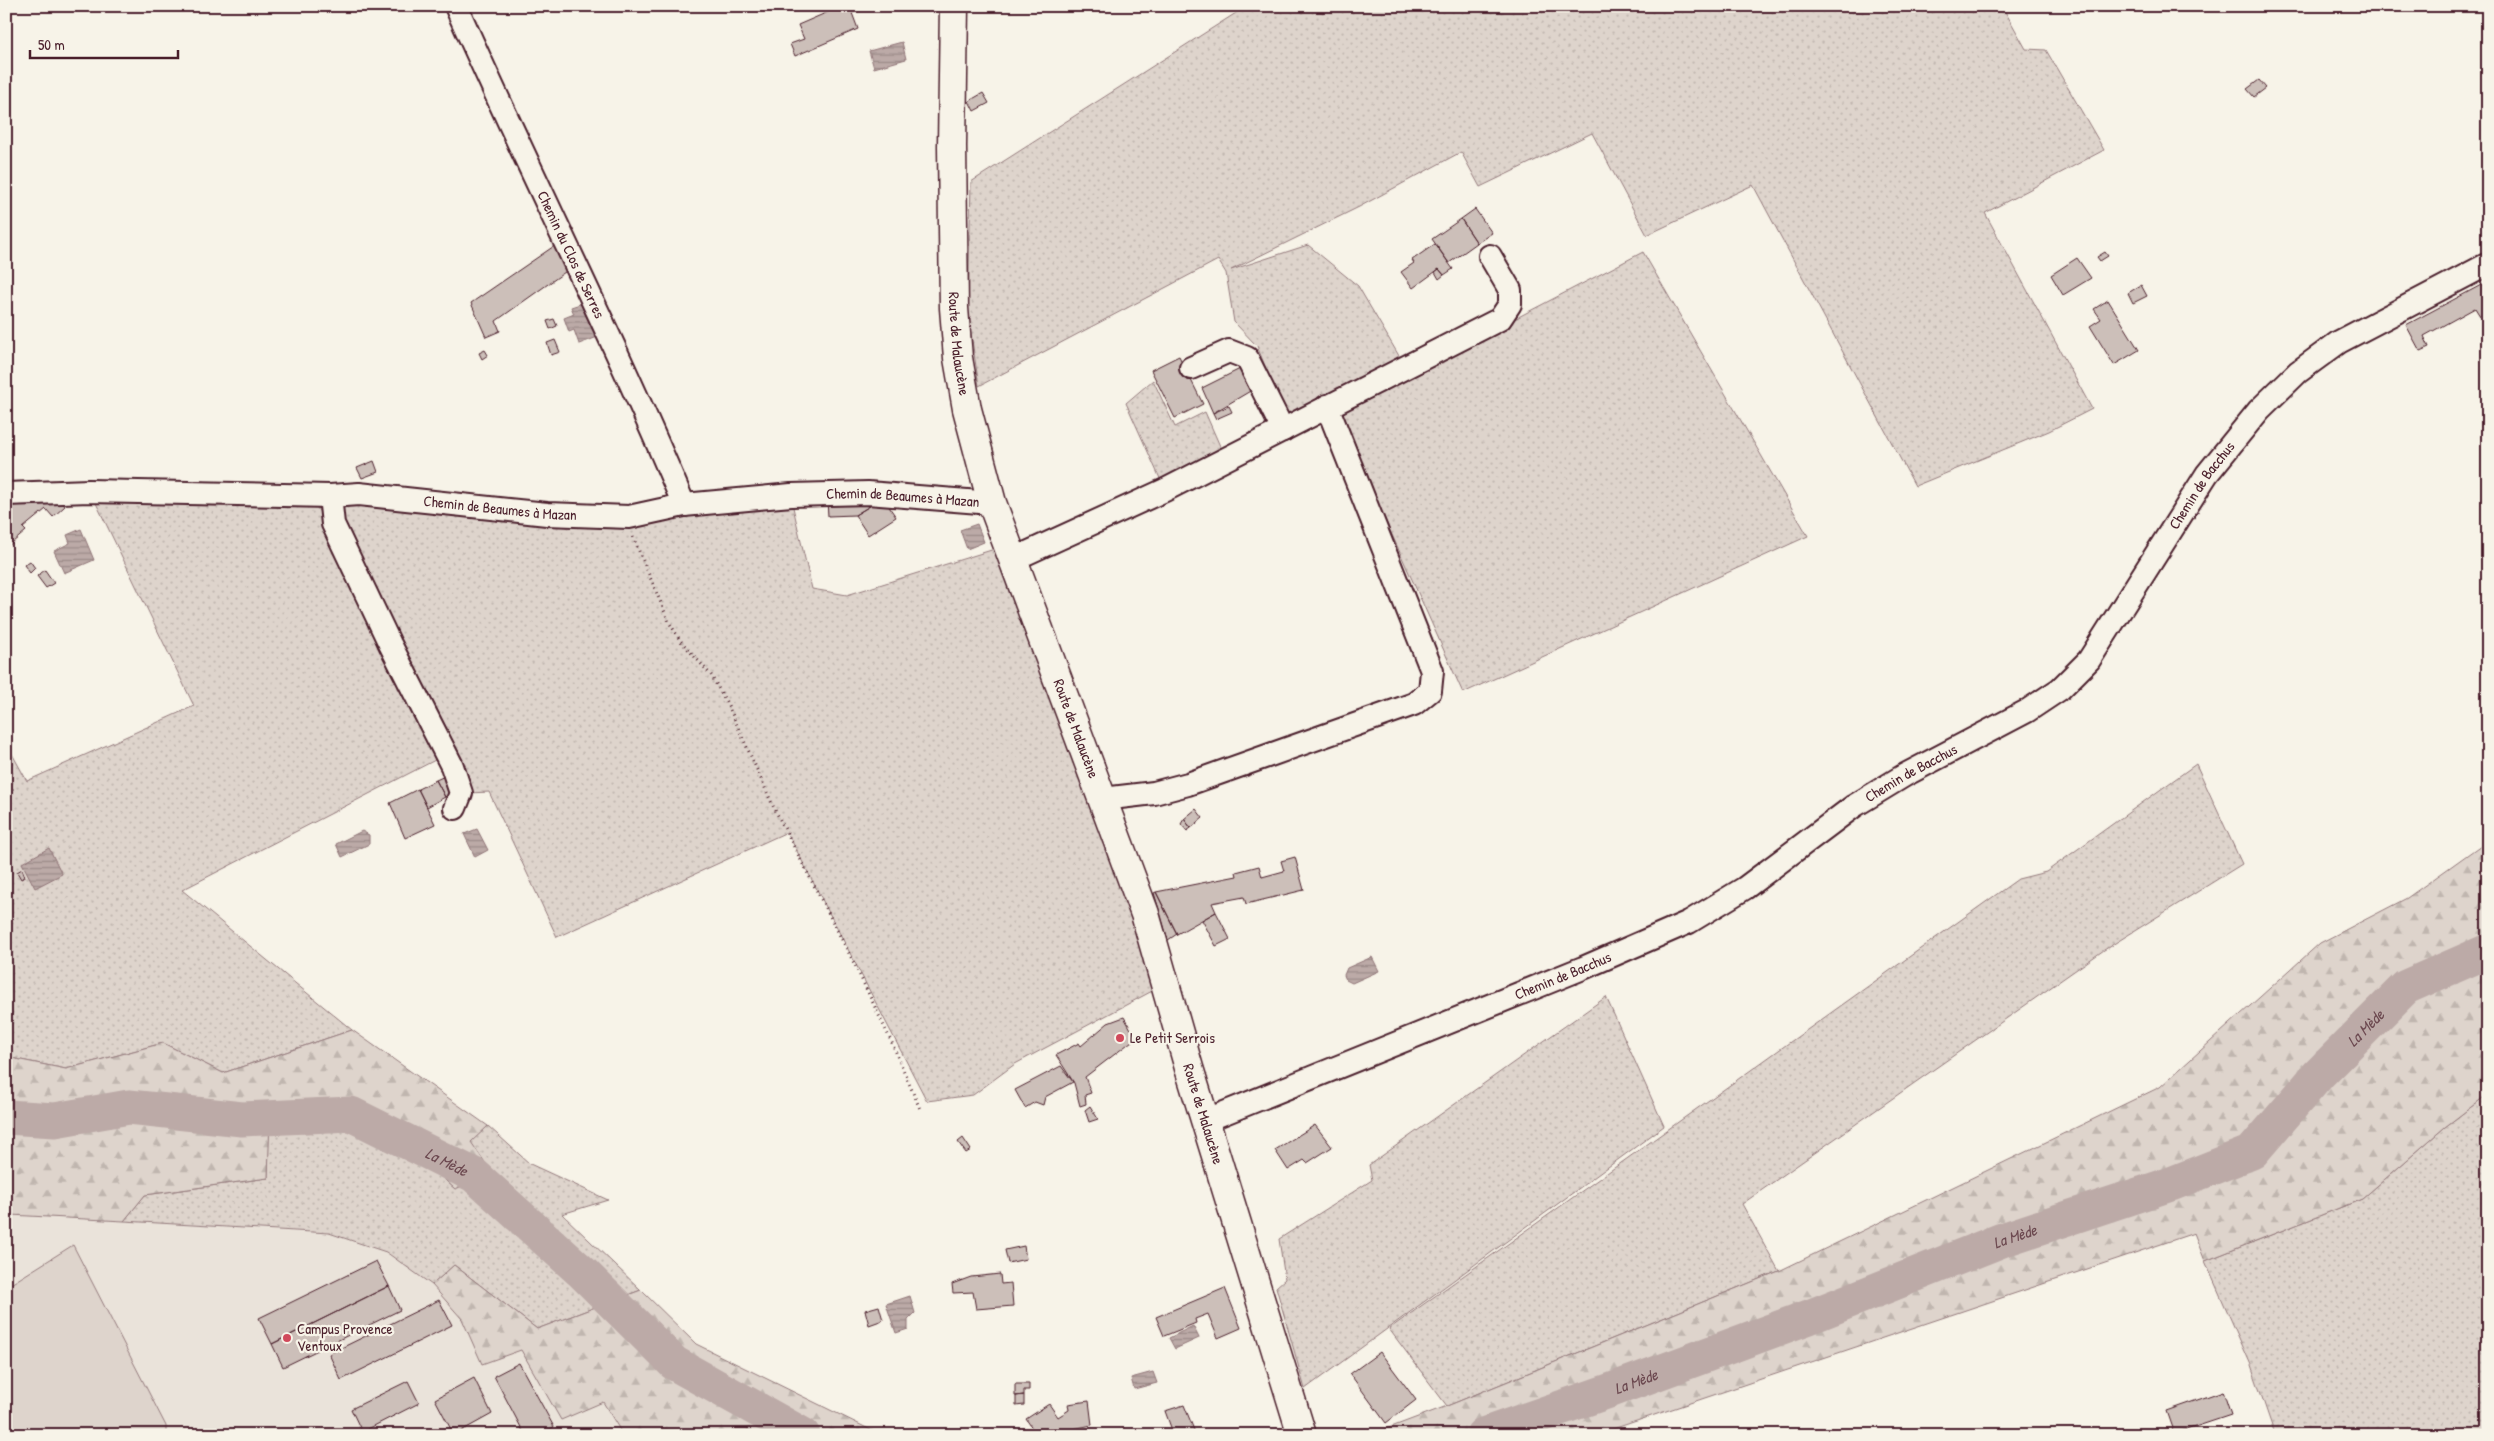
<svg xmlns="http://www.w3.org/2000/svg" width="2494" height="1441" viewBox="0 0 2494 1441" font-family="'Patrick Hand',sans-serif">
  <defs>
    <pattern id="grass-dots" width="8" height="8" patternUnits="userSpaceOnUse" patternTransform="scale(1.25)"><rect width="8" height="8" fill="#ded4cc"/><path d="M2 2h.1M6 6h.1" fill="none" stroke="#c0b6af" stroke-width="1.8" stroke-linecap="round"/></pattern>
    <pattern id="forest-firs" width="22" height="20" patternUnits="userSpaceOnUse" patternTransform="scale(1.25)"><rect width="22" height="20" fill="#ded4cc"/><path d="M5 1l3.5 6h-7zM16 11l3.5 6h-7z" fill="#c0b6af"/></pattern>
    <pattern id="water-rules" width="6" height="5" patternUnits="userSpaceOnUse" patternTransform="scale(1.25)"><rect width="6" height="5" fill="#bcaaa7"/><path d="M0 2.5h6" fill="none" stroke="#9b8a88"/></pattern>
  </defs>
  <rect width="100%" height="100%" fill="#f7f3e8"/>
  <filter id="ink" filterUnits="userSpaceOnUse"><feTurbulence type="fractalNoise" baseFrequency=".02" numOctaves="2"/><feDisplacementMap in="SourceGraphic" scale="10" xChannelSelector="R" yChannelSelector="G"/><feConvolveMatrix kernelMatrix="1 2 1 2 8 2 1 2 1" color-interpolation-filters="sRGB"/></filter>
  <g filter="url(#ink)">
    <path fill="#eae3da" d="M 6,1214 L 475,1242 L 662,1435 L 6,1435 Z"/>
    <path fill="url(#grass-dots)" stroke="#947a7c" d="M 1247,6 L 2002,6 L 2026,49 L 2046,50 L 2104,150 L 1985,213 L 2092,409 L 2049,431 L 1915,486 L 1753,185 L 1647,235 L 1592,133 L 1480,187 L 1461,152 L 1359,207 L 1231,270 L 1308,245 L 1358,286 L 1402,361 L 1287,421 L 1257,346 L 1234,322 L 1226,273 L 1218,260 L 979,386 L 968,314 L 971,182 Z
      M 1643,252 L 1808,536 L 1463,693 L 1335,408 L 1503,325 Z
      M 1153,380 L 1175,427 L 1205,412 L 1223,453 L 1162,483 L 1126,403 Z
      M 313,502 L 325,520 L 441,757 L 182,890 L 352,1030 L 223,1073 L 163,1043 L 66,1069 L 6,1057 L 6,795 L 14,789 L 6,785 L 6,743 L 27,781 L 194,706 L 96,503 Z
      M 360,502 L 685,512 L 792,503 L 812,589 L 847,595 L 998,548 L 1127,887 L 1156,989 L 1015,1064 L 973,1095 L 927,1101 L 787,832 L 557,937 L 489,792 L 469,793 L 337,516 L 346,505 Z
      M 2196,764 L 2242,864 L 2104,950 L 1742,1204 L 1779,1271 L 1447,1406 L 1389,1329 L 2018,879 L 2046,872 Z
      M 1606,997 L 1664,1126 L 1305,1389 L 1276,1287 L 1285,1279 L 1279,1239 L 1372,1180 L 1369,1165 Z
      M 2488,1094 L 2488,1435 L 2275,1435 L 2251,1365 L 2205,1261 L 2362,1199 L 2445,1127 Z
      M 351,1114 L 398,1137 L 455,1189 L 471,1141 L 488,1126 L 530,1164 L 608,1200 L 562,1214 L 641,1290 L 537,1329 L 454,1265 L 432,1285 L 386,1252 L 329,1233 L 124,1221 L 145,1195 L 268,1178 L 269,1117 Z"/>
    <path fill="url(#forest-firs)" stroke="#947a7c" d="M 2488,840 L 2488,1094 L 2445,1127 L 2362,1199 L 2205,1261 L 2194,1233 L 1595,1435 L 1370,1435 L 1447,1406 L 1779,1271 L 2160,1087 L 2320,943 L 2407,898 Z
      M 352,1030 L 488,1126 L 471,1142 L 493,1174 L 455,1189 L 398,1137 L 351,1114 L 270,1117 L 268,1178 L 145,1195 L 124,1221 L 10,1215 L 6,1224 L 6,1057 L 66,1069 L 163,1043 L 223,1073 Z
      M 454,1265 L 537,1329 L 641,1290 L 696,1344 L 881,1435 L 623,1435 L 603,1402 L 561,1420 L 521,1350 L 482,1364 L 462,1319 L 432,1285 Z"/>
    <path fill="#ded4cc" stroke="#947a7c" d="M 73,1245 L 166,1426 L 166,1435 L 6,1435 L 6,1287 Z"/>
    <path fill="url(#water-rules)" stroke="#8e7275" d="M 902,42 L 906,59 L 874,68 L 869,51 Z
      M 586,302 L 603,335 L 579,344 L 574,330 L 569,332 L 564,318 L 574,314 L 571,307 Z
      M 977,524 L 984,542 L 967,549 L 960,530 Z
      M 81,529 L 94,560 L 64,573 L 54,551 L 70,543 L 67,535 Z
      M 477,829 L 488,850 L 475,857 L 464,834 Z
      M 362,831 L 369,835 L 369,844 L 342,857 L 336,844 Z
      M 49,848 L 62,874 L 35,888 L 22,863 Z
      M 1372,957 L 1379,971 L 1352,983 L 1346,980 L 1344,975 L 1347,968 Z
      M 910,1296 L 915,1313 L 908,1320 L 908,1329 L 896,1333 L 886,1304 Z
      M 1193,1326 L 1199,1338 L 1175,1349 L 1169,1338 Z
      M 1153,1372 L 1157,1383 L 1134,1389 L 1131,1378 Z"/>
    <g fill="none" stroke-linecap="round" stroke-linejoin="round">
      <g stroke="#bcaaa7" stroke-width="35">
        <path id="s1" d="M 6,1117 L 55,1120 L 129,1107 L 242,1119 L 351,1114 L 474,1175 L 583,1273 L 674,1363 L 803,1435"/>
        <path id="s2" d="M 1483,1435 L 1609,1391 L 1809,1317 L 2002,1240 L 2171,1184 L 2252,1152 L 2319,1074 L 2406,987 L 2488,951"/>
      </g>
    </g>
    <path fill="#ccbfb9" stroke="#4a1f2b" d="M 842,6 L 870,6 L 852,13 L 858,29 L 795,56 L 790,44 L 804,39 L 798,25 Z
      M 2259,80 L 2266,88 L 2254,97 L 2247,89 Z
      M 983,93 L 989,103 L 974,111 L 969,101 Z
      M 1475,209 L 1492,233 L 1477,243 L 1461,219 Z
      M 1461,219 L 1477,243 L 1449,263 L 1432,239 Z
      M 560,242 L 572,267 L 496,321 L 500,331 L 486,337 L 471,303 Z
      M 1435,244 L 1453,269 L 1444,275 L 1439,269 L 1413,288 L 1401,272 L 1414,263 L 1412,260 Z
      M 2105,252 L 2108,256 L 2100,261 L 2097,257 Z
      M 2077,258 L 2091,278 L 2063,295 L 2051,275 Z
      M 1439,269 L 1444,275 L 1439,279 L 1435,272 Z
      M 2483,284 L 2488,293 L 2488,312 L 2480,316 L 2475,308 L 2424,336 L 2429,347 L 2420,351 L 2406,325 Z
      M 2141,285 L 2147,296 L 2133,303 L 2128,293 Z
      M 2108,300 L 2139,350 L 2114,365 L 2090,326 L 2101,319 L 2094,309 Z
      M 554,319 L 557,326 L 550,329 L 547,321 Z
      M 555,340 L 560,352 L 551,355 L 547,343 Z
      M 485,350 L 488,355 L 482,359 L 479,353 Z
      M 1179,356 L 1203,404 L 1175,418 L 1151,370 Z
      M 1242,368 L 1252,390 L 1213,413 L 1202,388 Z
      M 1229,406 L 1232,412 L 1216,419 L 1213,413 Z
      M 374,461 L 378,472 L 362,478 L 357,468 Z
      M 883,498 L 896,517 L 868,535 L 855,515 Z
      M 883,498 L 855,515 L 828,516 L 827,501 Z
      M 38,502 L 41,504 L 63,503 L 65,506 L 53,517 L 46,509 L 23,528 L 26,531 L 6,548 L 6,507 L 12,503 Z
      M 30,561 L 35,568 L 30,573 L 24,565 Z
      M 45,570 L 54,583 L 46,588 L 37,576 Z
      M 447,775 L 456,791 L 445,797 L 436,780 Z
      M 436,780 L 445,797 L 427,807 L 418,789 Z
      M 418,789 L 435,824 L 405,838 L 390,803 Z
      M 1196,809 L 1203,818 L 1191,828 L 1184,819 Z
      M 1184,819 L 1191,828 L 1187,831 L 1181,824 Z
      M 1295,857 L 1304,890 L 1246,904 L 1244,897 L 1212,903 L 1216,912 L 1177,934 L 1156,892 L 1237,876 L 1236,872 L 1259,866 L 1262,877 L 1284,871 L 1281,861 Z
      M 22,869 L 25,877 L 21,879 L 17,872 Z
      M 1156,892 L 1177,934 L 1168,940 L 1154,893 Z
      M 1216,912 L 1230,939 L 1216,946 L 1202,920 Z
      M 1124,1017 L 1136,1038 L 1085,1077 L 1091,1093 L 1085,1095 L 1086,1104 L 1080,1106 L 1074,1083 L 1056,1055 L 1079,1043 L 1081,1046 L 1108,1023 Z
      M 1061,1066 L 1073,1082 L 1045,1097 L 1043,1105 L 1035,1102 L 1025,1108 L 1015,1090 Z
      M 1090,1106 L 1098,1119 L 1089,1122 L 1085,1110 Z
      M 1315,1125 L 1332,1147 L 1307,1163 L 1304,1160 L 1288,1170 L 1275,1150 Z
      M 963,1138 L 971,1150 L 966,1153 L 958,1142 Z
      M 1024,1246 L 1026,1259 L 1008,1263 L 1005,1250 Z
      M 376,1261 L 389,1286 L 272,1344 L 259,1318 Z
      M 1000,1274 L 1001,1284 L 1011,1283 L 1013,1306 L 976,1309 L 973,1292 L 953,1293 L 952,1284 L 971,1277 Z
      M 389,1286 L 400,1310 L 283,1367 L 272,1344 Z
      M 1225,1288 L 1241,1328 L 1218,1338 L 1208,1314 L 1195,1319 L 1196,1323 L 1164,1336 L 1156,1317 Z
      M 439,1300 L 452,1325 L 341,1380 L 329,1354 Z
      M 879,1306 L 883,1320 L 869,1325 L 865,1310 Z
      M 1380,1352 L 1416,1400 L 1386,1423 L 1350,1374 Z
      M 519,1363 L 554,1427 L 537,1435 L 525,1435 L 494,1376 Z
      M 474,1378 L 492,1414 L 454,1435 L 435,1399 Z
      M 408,1381 L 419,1403 L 362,1432 L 351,1409 Z
      M 1015,1384 L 1029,1384 L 1029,1390 L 1024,1390 L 1024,1395 L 1015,1396 Z
      M 2223,1391 L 2231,1415 L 2174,1434 L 2166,1411 Z
      M 1024,1395 L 1024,1405 L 1016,1406 L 1016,1396 Z
      M 1089,1401 L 1092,1425 L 1068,1430 L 1062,1435 L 1037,1435 L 1026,1419 L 1049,1404 L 1058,1417 L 1069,1410 L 1068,1404 Z
      M 1184,1405 L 1196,1435 L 1167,1435 L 1173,1433 L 1165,1411 Z"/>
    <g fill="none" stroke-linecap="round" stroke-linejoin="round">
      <defs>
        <g id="minor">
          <path id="s3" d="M 456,6 C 530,173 613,336 684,505"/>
          <path d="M 1191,368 L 1229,351 L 1247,358 L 1283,430"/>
          <path id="s4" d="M 6,494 L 89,491 L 330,496 L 359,494 L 547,514 L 629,517 L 684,505 L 791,495 L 868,493 L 992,503"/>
          <path d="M 330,496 L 333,524 L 390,644 L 452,766 L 461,793 L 455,808"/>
          <path d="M 1012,560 L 1165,490 L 1500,319 L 1510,304 L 1510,290 L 1490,256"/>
          <path d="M 1103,799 L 1154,793 L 1188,784 L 1414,704 L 1430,691 L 1432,671 L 1327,406"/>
          <path id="s5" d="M 1207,1120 L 1583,968 L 1689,922 L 1745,888 L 1854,806 L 1905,775 L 2027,711 L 2060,689 L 2089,660 L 2207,474 L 2259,410 L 2298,372 L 2339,342 L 2488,264"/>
        </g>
        <g id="major">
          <path id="s6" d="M 954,6 L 952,146 L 954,308 L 958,358 L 967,409 L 992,503 L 1145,914 L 1189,1068 L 1302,1435"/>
        </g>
      </defs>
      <use href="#minor" stroke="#4a1f2b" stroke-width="26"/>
      <use href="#major" stroke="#4a1f2b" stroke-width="31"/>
      <path stroke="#4a1f2b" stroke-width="3" stroke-dasharray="1 4" stroke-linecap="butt" d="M 633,537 L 669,622 L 680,640 L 711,675 L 729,707 L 774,808 L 854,963 L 892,1043 L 920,1109"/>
      <use href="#minor" stroke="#f7f3e8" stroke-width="22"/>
      <use href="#major" stroke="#f7f3e8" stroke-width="28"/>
    </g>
  </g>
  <g fill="#d1495b" stroke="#f7f3e8" stroke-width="2">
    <circle cx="1120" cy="1038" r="5"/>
    <circle cx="287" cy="1338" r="5"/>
  </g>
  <g text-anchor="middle" stroke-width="4.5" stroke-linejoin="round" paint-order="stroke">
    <g font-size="15" fill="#4a1f2b" stroke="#f7f3e8">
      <text dy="5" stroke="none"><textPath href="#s3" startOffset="274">Chemin du Clos de Serres</textPath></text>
      <text dy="5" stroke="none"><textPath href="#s6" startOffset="338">Route de Malaucène</textPath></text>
      <text dy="5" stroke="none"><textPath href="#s5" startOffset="1209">Chemin de Bacchus</textPath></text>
      <text dy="5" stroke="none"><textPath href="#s4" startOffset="900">Chemin de Beaumes à Mazan</textPath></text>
      <text dy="5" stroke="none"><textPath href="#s4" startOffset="495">Chemin de Beaumes à Mazan</textPath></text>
      <text dy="5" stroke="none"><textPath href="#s6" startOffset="742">Route de Malaucène</textPath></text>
      <text dy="5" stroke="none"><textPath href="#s5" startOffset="789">Chemin de Bacchus</textPath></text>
      <text dy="5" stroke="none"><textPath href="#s5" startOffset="384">Chemin de Bacchus</textPath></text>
      <text dy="5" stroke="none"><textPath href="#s6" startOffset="1148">Route de Malaucène</textPath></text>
    </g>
    <g font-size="15" fill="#4a1f2b" stroke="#f7f3e8" text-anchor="start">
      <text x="1130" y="1043">Le Petit Serrois</text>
      <text x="297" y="1334">Campus Provence<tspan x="297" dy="17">Ventoux</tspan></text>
    </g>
    <g font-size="16" font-style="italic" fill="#6c4950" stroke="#f7f3e8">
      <text dy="6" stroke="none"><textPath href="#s2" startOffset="988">La Mède</textPath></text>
      <text dy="6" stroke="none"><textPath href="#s1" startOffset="454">La Mède</textPath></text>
      <text dy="6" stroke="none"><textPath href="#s2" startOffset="568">La Mède</textPath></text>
      <text dy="6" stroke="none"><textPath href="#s2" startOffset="162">La Mède</textPath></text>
    </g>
  </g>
  <rect width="2494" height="1441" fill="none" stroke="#f7f3e8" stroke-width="25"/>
  <rect x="12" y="12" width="2469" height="1416" fill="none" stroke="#4a1f2b" stroke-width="2" filter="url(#ink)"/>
  <path d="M30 50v8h148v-8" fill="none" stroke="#4a1f2b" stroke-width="2.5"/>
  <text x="38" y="50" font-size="15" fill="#4a1f2b" stroke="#f7f3e8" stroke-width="4" paint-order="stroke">50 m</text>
</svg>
